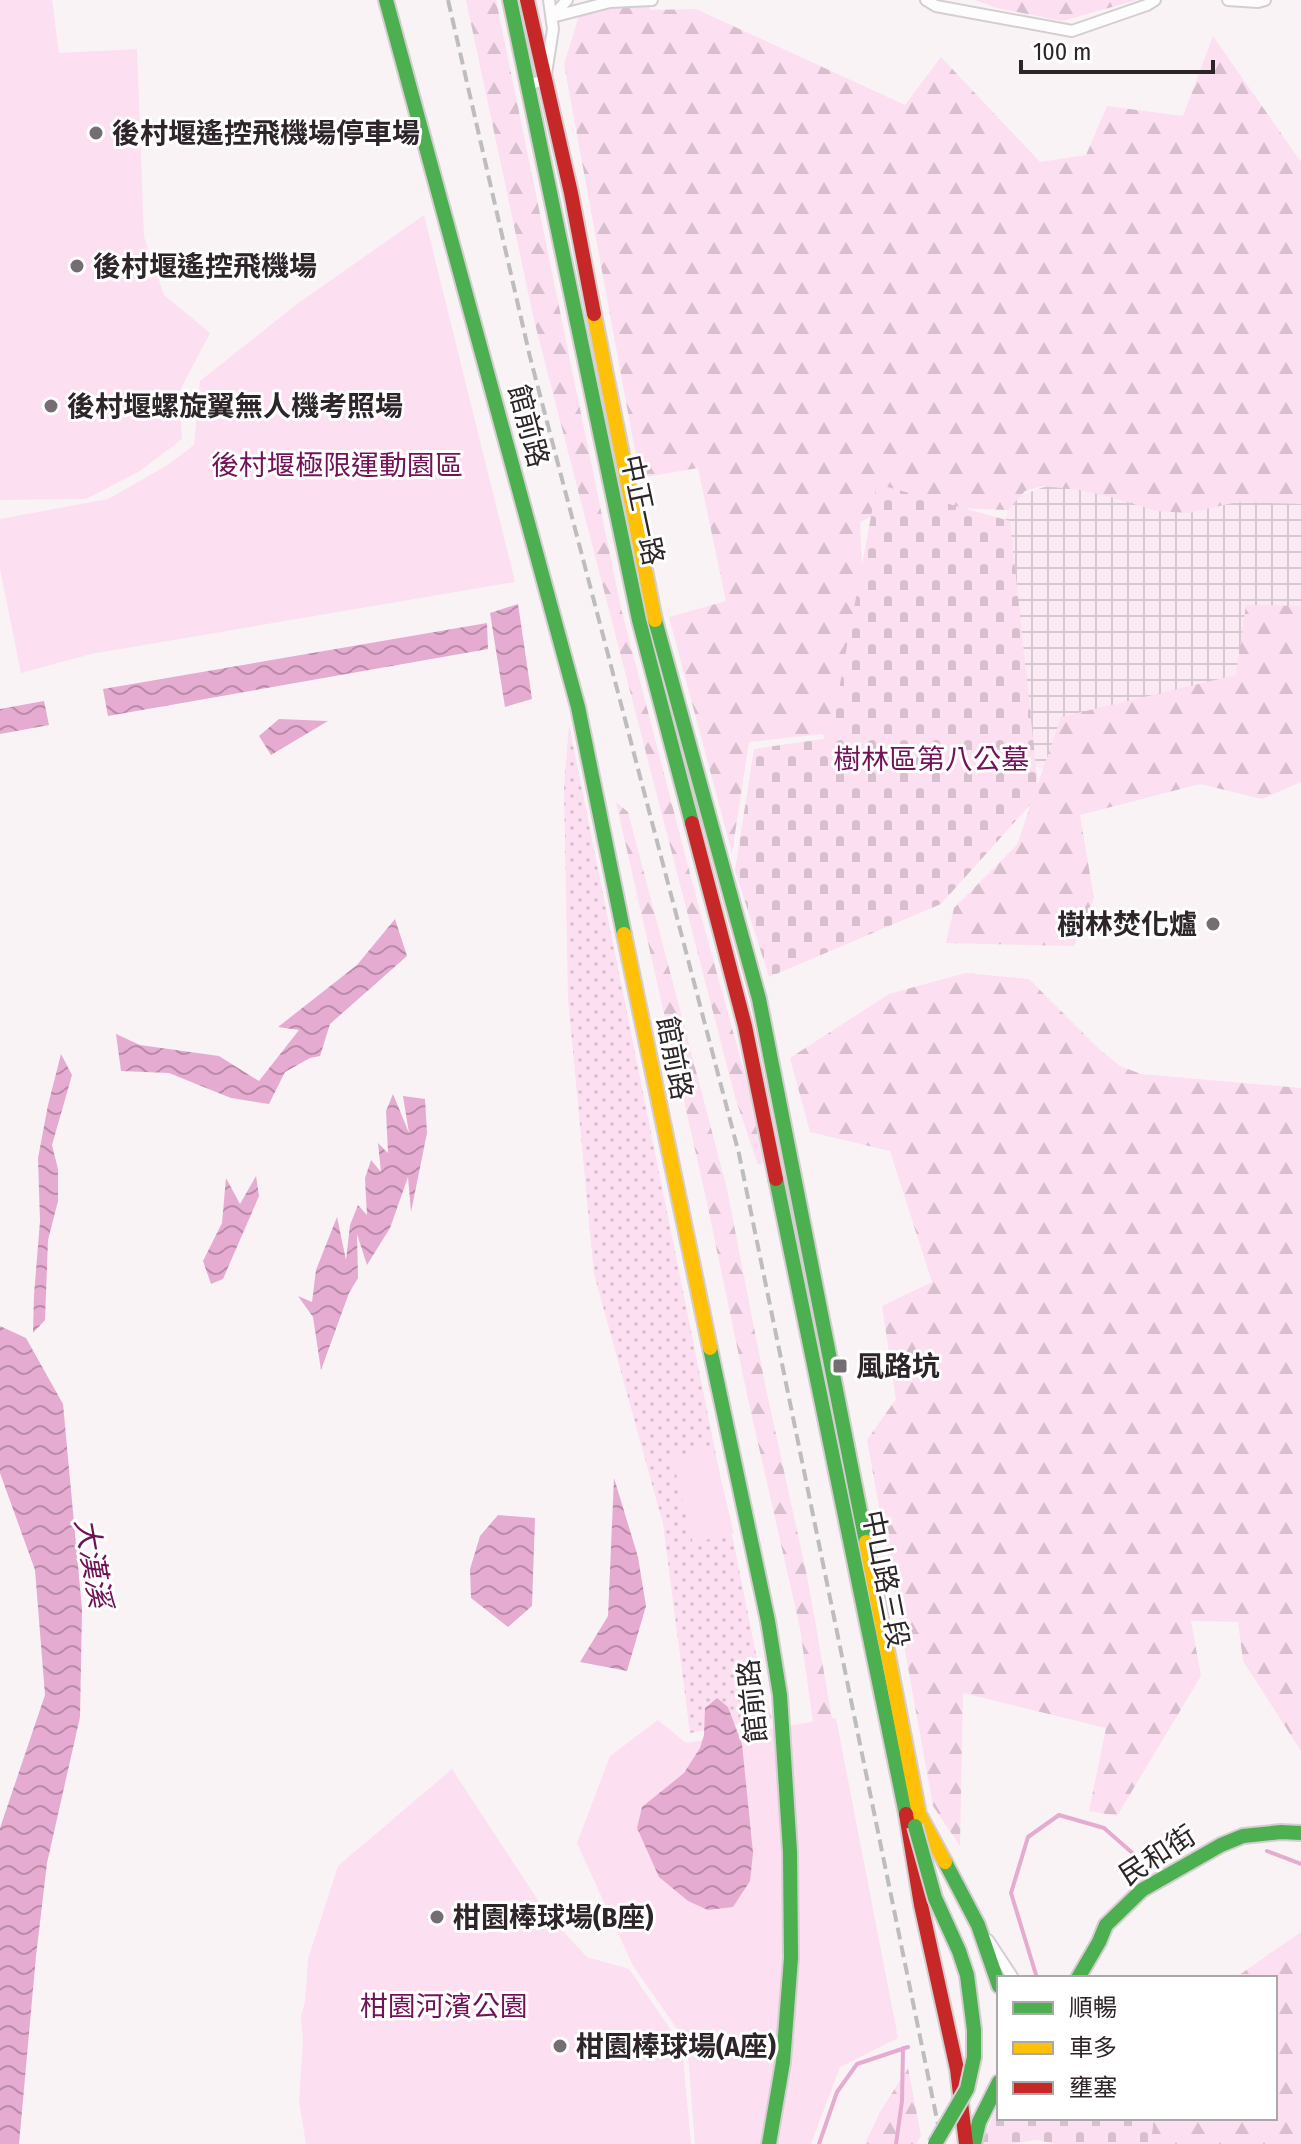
<svg xmlns="http://www.w3.org/2000/svg" width="1301" height="2144" viewBox="0 0 1301 2144" font-family="'Fira Sans Condensed','Noto Sans TC',sans-serif">
  <defs>
    <pattern id="industrial-grid" width="8" height="8" patternUnits="userSpaceOnUse" patternTransform="scale(2)"><rect width="8" height="8" fill="#fbe9f3"/><path d="M0 4h8M4 0v8" fill="none" stroke="#d7c8d0"/></pattern>
    <pattern id="grass-dots" width="8" height="8" patternUnits="userSpaceOnUse" patternTransform="scale(2)"><rect width="8" height="8" fill="#fcdff0"/><path d="M2 2h.1M6 6h.1" fill="none" stroke="#d8bfce" stroke-width="1.8" stroke-linecap="round"/></pattern>
    <pattern id="forest-firs" width="22" height="20" patternUnits="userSpaceOnUse" patternTransform="scale(2)"><rect width="22" height="20" fill="#fcdff0"/><path d="M5 1l3.5 6h-7zM16 11l3.5 6h-7z" fill="#d8bfce"/></pattern>
    <pattern id="cemetery-stones" width="16" height="16" patternUnits="userSpaceOnUse" patternTransform="scale(2)"><rect width="16" height="16" fill="#fcdff0"/><path d="M2 7V4a2 2 0 0 1 4 0v3zM10 15v-3a2 2 0 0 1 4 0v3z" fill="#d8bfce"/></pattern>
    <pattern id="water-waves" width="16" height="10" patternUnits="userSpaceOnUse" patternTransform="scale(2)"><rect width="16" height="10" fill="#e5abd0"/><path d="M0 5q4-4 8 0t8 0" fill="none" stroke="#ba8ba9"/></pattern>
  </defs>
  <rect width="100%" height="100%" fill="#f9f3f6"/>
  <path fill="url(#industrial-grid)" d="M 1058,482 L 1301,501 L 1301,720 L 1058,776 L 1027,763 L 1001,531 L 1013,498 Z"/>
  <path fill="url(#grass-dots)" d="M 569,725 L 760,1674 L 772,1719 L 690,1733 L 663,1524 L 594,1274 L 568,999 L 564,787 Z"/>
  <path fill="url(#forest-firs)" d="M 466,0 L 496,0 L 621,608 L 700,912 L 748,1086 L 763,1162 L 761,1165 L 757,1162 L 735,1097 L 534,320 Z
    M 590,0 L 650,0 L 650,10 L 696,9 L 905,105 L 941,57 L 1040,162 L 1086,155 L 1107,106 L 1183,116 L 1213,36 L 1301,162 L 1301,504 L 1237,502 L 1189,513 L 1156,511 L 1115,498 L 1080,490 L 1043,486 L 1025,491 L 1008,510 L 894,506 L 860,522 L 863,588 L 837,777 L 823,734 L 749,742 L 732,853 L 669,617 L 726,601 L 698,468 L 640,478 L 564,64 L 579,16 Z
    M 975,0 L 1137,0 L 1062,21 L 997,8 Z
    M 1246,605 L 1301,606 L 1301,782 L 1262,799 L 1200,784 L 1080,815 L 1094,898 L 1074,946 L 946,943 L 954,908 L 1017,845 L 1061,717 L 1236,675 Z
    M 616,802 L 628,812 L 727,1189 L 766,1389 L 807,1576 L 867,1916 L 828,1831 L 800,1628 L 748,1399 L 704,1189 Z
    M 965,973 L 1029,979 L 1099,1049 L 1120,1066 L 1141,1074 L 1301,1088 L 1301,1751 L 1243,1661 L 1238,1622 L 1191,1621 L 1201,1676 L 1117,1816 L 1089,1811 L 1106,1728 L 963,1693 L 960,1846 L 933,1806 L 867,1440 L 896,1399 L 882,1306 L 932,1282 L 890,1151 L 810,1132 L 790,1058 L 889,994 Z
    M 1301,1932 L 1301,2144 L 1151,2144 L 1153,2122 L 1147,2118 L 1275,2118 L 1275,1978 L 1235,1978 Z
    M 908,2068 L 921,2136 L 916,2144 L 865,2144 L 880,2112 Z"/>
  <path fill="url(#cemetery-stones)" d="M 877,484 L 1010,521 L 1039,795 L 941,904 L 769,977 L 735,870 L 754,749 L 830,738 Z
    M 999,2107 L 999,2118 L 1147,2118 L 1153,2122 L 1151,2144 L 1056,2144 L 1036,2140 L 1010,2144 L 982,2144 L 994,2113 Z"/>
  <path fill="#fcdff0" d="M 0,0 L 52,0 L 59,53 L 137,49 L 144,237 L 164,295 L 210,333 L 179,392 L 182,439 L 140,471 L 86,499 L 0,500 Z
    M 424,215 L 515,582 L 91,654 L 21,673 L 0,569 L 0,519 L 108,499 L 166,466 L 194,445 L 200,381 L 297,304 Z
    M 713,1447 L 734,1533 L 693,1543 L 672,1457 Z
    M 836,1718 L 898,2038 L 840,2067 L 811,2144 L 695,2144 L 687,2043 L 633,1966 L 577,1843 L 610,1756 L 658,1720 L 686,1743 Z
    M 452,1769 L 547,1914 L 587,1957 L 629,1969 L 682,2046 L 691,2144 L 306,2144 L 299,2101 L 303,2041 L 301,2016 L 305,2002 L 308,1959 L 338,1866 Z"/>
  <path fill="url(#water-waves)" d="M 518,604 L 532,699 L 505,707 L 490,613 Z
    M 487,623 L 488,649 L 108,716 L 103,689 Z
    M 44,701 L 49,725 L 0,734 L 0,709 Z
    M 279,719 L 328,721 L 271,755 L 259,736 Z
    M 395,919 L 407,956 L 330,1024 L 320,1056 L 310,1058 L 285,1072 L 269,1104 L 231,1098 L 169,1073 L 121,1071 L 116,1034 L 140,1045 L 219,1056 L 259,1081 L 299,1030 L 278,1027 L 357,965 Z
    M 61,1054 L 72,1075 L 52,1145 L 58,1169 L 58,1201 L 48,1240 L 45,1320 L 33,1333 L 34,1295 L 40,1221 L 38,1158 L 48,1105 Z
    M 393,1094 L 409,1133 L 403,1096 L 425,1099 L 427,1133 L 411,1212 L 408,1177 L 390,1228 L 367,1265 L 357,1234 L 358,1278 L 349,1293 L 321,1370 L 313,1317 L 298,1296 L 312,1302 L 316,1270 L 337,1217 L 346,1260 L 350,1225 L 358,1205 L 367,1215 L 365,1178 L 371,1160 L 381,1172 L 378,1143 L 388,1153 L 386,1111 Z
    M 256,1176 L 259,1196 L 223,1279 L 211,1284 L 203,1261 L 222,1223 L 226,1178 L 240,1204 Z
    M 0,1326 L 26,1338 L 63,1404 L 82,1609 L 80,1717 L 47,1863 L 36,1956 L 19,2144 L 0,2144 L 0,1828 L 45,1695 L 35,1570 L 0,1473 Z
    M 614,1478 L 638,1557 L 646,1606 L 627,1671 L 580,1662 L 608,1616 Z
    M 498,1515 L 535,1518 L 532,1606 L 508,1627 L 471,1598 L 470,1569 L 480,1536 Z
    M 717,1698 L 728,1707 L 742,1744 L 753,1853 L 750,1881 L 733,1907 L 708,1910 L 688,1901 L 659,1877 L 637,1828 L 642,1807 L 684,1773 L 700,1748 L 704,1735 L 705,1708 Z"/>
  <g fill="none" stroke-linecap="round" stroke-linejoin="round">
    <path stroke="#e5abd0" stroke-width="4" d="M 1267,1851 L 1301,1864
      M 1037,1978 L 1011,1893 L 1028,1837 L 1059,1815 L 1104,1828 L 1137,1857
      M 819,2144 L 837,2092 L 857,2064 L 908,2047
      M 896,2144 L 902,2101 L 903,2048"/>
    <defs>
      <path id="street" d="M 926,0 L 936,6 L 1072,31 L 1147,5 L 1155,0
        M 1228,0 L 1258,2 L 1265,0
        M 553,16 L 567,0
        M 552,17 L 610,2 L 652,0
        M 527,85 L 545,80 L 553,29 L 549,0
        M 988,1940 L 1013,1978"/>
      <path id="fast" d="M 386,0 L 578,707 L 624,934
        M 510,0 L 639,620 L 692,823
        M 655,620 L 759,999 L 866,1542
        M 776,1179 L 906,1814
        M 710,1348 L 768,1621 L 780,1695 L 790,1852 L 791,1958 L 783,2062 L 769,2144
        M 945,1862 L 978,1925 L 999,1986
        M 1078,1978 L 1099,1942 L 1106,1925 L 1142,1890 L 1221,1845 L 1243,1836 L 1281,1832 L 1301,1833
        M 974,2144 L 979,2122 L 999,2082"/>
      <path id="slow" d="M 594,314 L 655,620
        M 624,934 L 710,1348
        M 866,1542 L 919,1814 L 945,1862"/>
      <path id="jam" d="M 527,0 L 571,193 L 594,314
        M 692,823 L 745,1026 L 776,1179
        M 906,1814 L 921,1905 L 957,2069 L 966,2144"/>
    </defs>
    <use href="#street" stroke="#d5ced1" stroke-width="14"/>
    <use href="#fast" stroke="#d5ced1" stroke-width="18"/>
    <use href="#slow" stroke="#d5ced1" stroke-width="18"/>
    <use href="#jam" stroke="#d5ced1" stroke-width="18"/>
    <use href="#street" stroke="#fefdfe" stroke-width="10"/>
    <use href="#fast" stroke="#4caf50" stroke-width="14"/>
    <use href="#slow" stroke="#ffc107" stroke-width="14"/>
    <use href="#jam" stroke="#c62828" stroke-width="14"/>
    <path stroke="#bebdbe" stroke-width="4" stroke-dasharray="12 6" stroke-linecap="butt" d="M 448,0 L 530,357 L 739,1154 L 942,2144"/>
    <defs>
      <path id="fast-bridge" d="M 915,1826 L 935,1898 L 959,1951 L 967,1975 L 974,2030 L 974,2057 L 967,2089 L 935,2144"/>
    </defs>
    <use href="#fast-bridge" stroke="#d5ced1" stroke-width="18" stroke-linecap="butt"/>
    <use href="#fast-bridge" stroke="#4caf50" stroke-width="14"/>
  </g>
  <g fill="#746d71" stroke="#fff" stroke-width="3">
    <circle cx="96" cy="133" r="8"/>
    <circle cx="77" cy="266" r="8"/>
    <circle cx="51" cy="406" r="8"/>
    <circle cx="1213" cy="924" r="8"/>
    <rect x="832" y="1358" width="16" height="16" rx="4"/>
    <circle cx="437" cy="1917" r="8"/>
    <circle cx="560" cy="2046" r="8"/>
  </g>
  <g text-anchor="middle" stroke-width="6" stroke-linejoin="round" paint-order="stroke">
    <g font-size="28" font-weight="bold" fill="#2d2529" stroke="#fff" text-anchor="start">
      <text x="112" y="143">後村堰遙控飛機場停車場</text>
      <text x="93" y="276">後村堰遙控飛機場</text>
      <text x="67" y="416">後村堰螺旋翼無人機考照場</text>
      <text x="1197" y="934" text-anchor="end">樹林焚化爐</text>
      <text x="856" y="1376">風路坑</text>
      <text x="453" y="1927">柑園棒球場(B座)</text>
      <text x="576" y="2056">柑園棒球場(A座)</text>
    </g>
    <g font-size="28" fill="#2d2529" stroke="#fff">
      <text transform="translate(529 426) rotate(75)" y="10">館前路</text>
      <text transform="translate(643 510) rotate(78)" y="10">中正一路</text>
      <text transform="translate(675 1058) rotate(79)" y="10">館前路</text>
      <text transform="translate(886 1579) rotate(79)" y="10">中山路三段</text>
      <text transform="translate(752 1701) rotate(-96)" y="10">館前路</text>
      <text transform="translate(1157 1855) rotate(-33)" y="10">民和街</text>
    </g>
    <g font-size="28" fill="#721258" stroke="#fff">
      <text x="337" y="475">後村堰極限運動園區</text>
      <text x="931" y="769">樹林區第八公墓</text>
      <text x="444" y="2016">柑園河濱公園</text>
    </g>
    <g font-size="30" font-style="italic" fill="#701056" stroke="#fff">
      <text transform="translate(93 1563) rotate(80)" y="10">大漢溪</text>
    </g>
  </g>
  <rect x="997" y="1976" width="280" height="144" fill="#ffffff" stroke="#aba8a9" stroke-width="2"/>
  <rect x="1013" y="2002" width="40" height="12" fill="#4caf50" stroke="#aba8a9" stroke-width="2"/>
  <text x="1069" y="2016" font-size="24" fill="#2d2529">順暢</text>
  <rect x="1013" y="2042" width="40" height="12" fill="#ffc107" stroke="#aba8a9" stroke-width="2"/>
  <text x="1069" y="2056" font-size="24" fill="#2d2529">車多</text>
  <rect x="1013" y="2082" width="40" height="12" fill="#c62828" stroke="#aba8a9" stroke-width="2"/>
  <text x="1069" y="2096" font-size="24" fill="#2d2529">壅塞</text>
  <path d="M1021 60v12h192v-12" fill="none" stroke="#2d2529" stroke-width="4"/>
  <text x="1033" y="60" font-size="24" fill="#2d2529" stroke="#ffffff" stroke-width="6" paint-order="stroke">100 m</text>
</svg>
